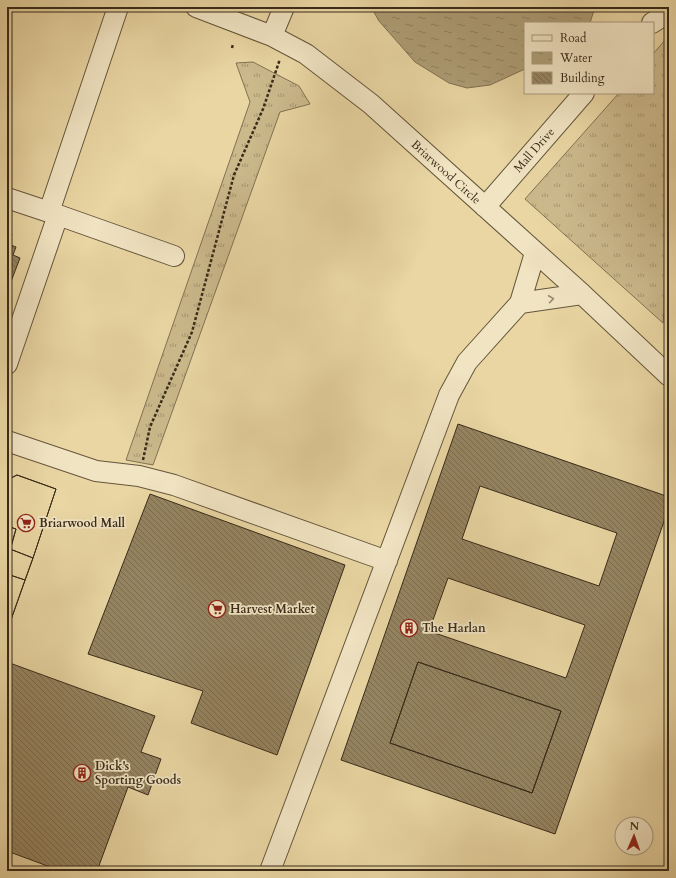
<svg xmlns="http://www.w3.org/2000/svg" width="676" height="878" viewBox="0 0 676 878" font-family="Cardo,serif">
  <defs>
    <pattern id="grass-tufts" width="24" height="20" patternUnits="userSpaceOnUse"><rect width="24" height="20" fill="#cbb98c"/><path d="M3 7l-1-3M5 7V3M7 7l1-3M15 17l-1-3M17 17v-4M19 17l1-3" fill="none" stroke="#a69772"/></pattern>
    <pattern id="water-ripples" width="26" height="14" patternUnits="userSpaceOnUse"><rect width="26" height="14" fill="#ad9c74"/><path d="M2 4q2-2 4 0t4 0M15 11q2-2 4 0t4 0" fill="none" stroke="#8e7f5e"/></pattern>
    <pattern id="building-back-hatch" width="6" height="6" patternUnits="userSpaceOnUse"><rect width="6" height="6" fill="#958461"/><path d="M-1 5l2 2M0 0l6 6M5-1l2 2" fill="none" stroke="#7b6c4f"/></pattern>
  </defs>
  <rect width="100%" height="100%" fill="#e9d6a3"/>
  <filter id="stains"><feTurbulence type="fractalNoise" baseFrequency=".005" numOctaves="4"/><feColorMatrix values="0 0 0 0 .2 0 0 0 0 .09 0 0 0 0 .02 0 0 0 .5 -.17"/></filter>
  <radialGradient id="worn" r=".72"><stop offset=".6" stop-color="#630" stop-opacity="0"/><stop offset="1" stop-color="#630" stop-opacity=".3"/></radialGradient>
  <path fill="url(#grass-tufts)" stroke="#827253" d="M 666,39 L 664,312 L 663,323 L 525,199 L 619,93 L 653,93 L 653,54 Z
    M 253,62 L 299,86 L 310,104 L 280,112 L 153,465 L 126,460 L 250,102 L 236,63 Z"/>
  <path fill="url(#water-ripples)" stroke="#7f6f50" d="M 371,7 L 595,7 L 590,23 L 525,23 L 525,69 L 490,85 L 467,88 L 449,83 L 415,62 L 379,21 Z"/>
  <path fill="url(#building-back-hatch)" stroke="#392b1a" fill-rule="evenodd" d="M 7,233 L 12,234 L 8,244 L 16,247 L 13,255 L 20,258 L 7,292 Z
    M 458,424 L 669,497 L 669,507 L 555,834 L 341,760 ZM 480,486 L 617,533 L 599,586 L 462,539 ZM 448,578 L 585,625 L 566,678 L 429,631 ZM 418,662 L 561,711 L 532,793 L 390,743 Z
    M 17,475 L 56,489 L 33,558 L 7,631 L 7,480 Z
    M 17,475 L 56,489 L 33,558 L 10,549 L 16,529 L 7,526 L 7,480 Z
    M 150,494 L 345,565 L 277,755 L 191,723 L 203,691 L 88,654 Z
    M 7,526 L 16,529 L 12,544 L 7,543 Z
    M 7,543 L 12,544 L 10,549 L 33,558 L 25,580 L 7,574 Z
    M 7,574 L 25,580 L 7,631 Z
    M 7,662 L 155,716 L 141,752 L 161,759 L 148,795 L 128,787 L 97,871 L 61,871 L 7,851 Z
    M 418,662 L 561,711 L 532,793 L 390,743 Z"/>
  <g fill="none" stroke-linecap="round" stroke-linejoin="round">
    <defs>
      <path id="minor" d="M 196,7 L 272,36 L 306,54 L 371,104 L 582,294 L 669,376
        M 652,23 L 669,12
        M 272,36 L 284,7
        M 7,198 L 58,215 L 7,364
        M 485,207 L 584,93
        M 49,212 L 118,7
        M 58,215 L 174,256
        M 520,303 L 582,294
        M 7,441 L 96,471 L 139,476 L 174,485 L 387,561
        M 270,871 L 449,395 L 467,362 L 520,303 L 535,253"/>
    </defs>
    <use href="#minor" stroke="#65563c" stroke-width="22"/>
    <path stroke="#392b1a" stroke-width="2.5" stroke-dasharray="3 2" stroke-linecap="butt" d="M 232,48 L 233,44
      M 143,460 L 150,427 L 192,332 L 234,175 L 263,109 L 280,59"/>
    <use href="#minor" stroke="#f1e4c3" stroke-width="20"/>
  </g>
  <defs><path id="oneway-chevron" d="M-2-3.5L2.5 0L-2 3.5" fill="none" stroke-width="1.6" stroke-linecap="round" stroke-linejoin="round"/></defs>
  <use stroke="#95886e" href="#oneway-chevron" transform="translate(551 299) rotate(-8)"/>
  <defs>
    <symbol id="supermarket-ring" viewBox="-11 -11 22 22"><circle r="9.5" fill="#f1e4c3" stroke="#8f2418" stroke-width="1.5"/><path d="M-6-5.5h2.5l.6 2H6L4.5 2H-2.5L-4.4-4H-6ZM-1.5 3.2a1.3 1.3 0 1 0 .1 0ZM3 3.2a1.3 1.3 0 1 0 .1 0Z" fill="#8f2418"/></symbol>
    <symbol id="building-ring" viewBox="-11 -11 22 22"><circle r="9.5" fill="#f1e4c3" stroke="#8f2418" stroke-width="1.5"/><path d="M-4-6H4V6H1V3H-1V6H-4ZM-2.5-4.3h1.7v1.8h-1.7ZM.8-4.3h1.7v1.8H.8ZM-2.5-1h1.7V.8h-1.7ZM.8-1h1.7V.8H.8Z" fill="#8f2418"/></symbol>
  </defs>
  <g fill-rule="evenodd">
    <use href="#supermarket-ring" x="16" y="513" width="20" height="20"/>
    <use href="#supermarket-ring" x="207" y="599" width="20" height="20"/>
    <use href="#building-ring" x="399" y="618" width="20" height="20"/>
    <use href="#building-ring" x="72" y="763" width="20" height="20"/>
  </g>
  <g text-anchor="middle" stroke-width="3.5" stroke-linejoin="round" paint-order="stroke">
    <g font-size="12" fill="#392b1a" stroke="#f1e4c3">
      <text transform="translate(534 150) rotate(-49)" y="4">Mall Drive</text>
      <text transform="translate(446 172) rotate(42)" y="4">Briarwood Circle</text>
    </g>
    <g font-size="12" font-weight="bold" fill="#392b1a" stroke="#f1e4c3" text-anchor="start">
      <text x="39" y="527">Briarwood Mall</text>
      <text x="230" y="613">Harvest Market</text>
      <text x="422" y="632">The Harlan</text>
      <text x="95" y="770">Dick's<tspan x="95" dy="14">Sporting Goods</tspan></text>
    </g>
  </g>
  <rect width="676" height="878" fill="none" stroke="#e9d6a3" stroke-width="24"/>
  <rect x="8" y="8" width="660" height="862" fill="none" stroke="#392b1a" stroke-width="2"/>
  <rect x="12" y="12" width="652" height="854" fill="none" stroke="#392b1a"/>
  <rect x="524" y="22" width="130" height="72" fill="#f1e4c3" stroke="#a79a7f"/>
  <rect x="532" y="35" width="20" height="6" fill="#f1e4c3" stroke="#a79a7f"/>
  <text x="560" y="42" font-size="12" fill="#392b1a">Road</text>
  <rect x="532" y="52" width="20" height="12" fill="url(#water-ripples)" stroke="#a79a7f"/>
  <text x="560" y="62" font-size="12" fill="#392b1a">Water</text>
  <rect x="532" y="72" width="20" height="12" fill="url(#building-back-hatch)" stroke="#a79a7f"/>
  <text x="560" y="82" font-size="12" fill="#392b1a">Building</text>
  <g transform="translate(634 836) rotate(2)"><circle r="19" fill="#f1e4c3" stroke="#a79a7f"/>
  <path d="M0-3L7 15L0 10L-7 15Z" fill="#8f2418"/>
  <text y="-6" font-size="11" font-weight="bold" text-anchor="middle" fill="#392b1a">N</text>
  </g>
  <rect width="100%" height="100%" filter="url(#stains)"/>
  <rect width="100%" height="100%" fill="url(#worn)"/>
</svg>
